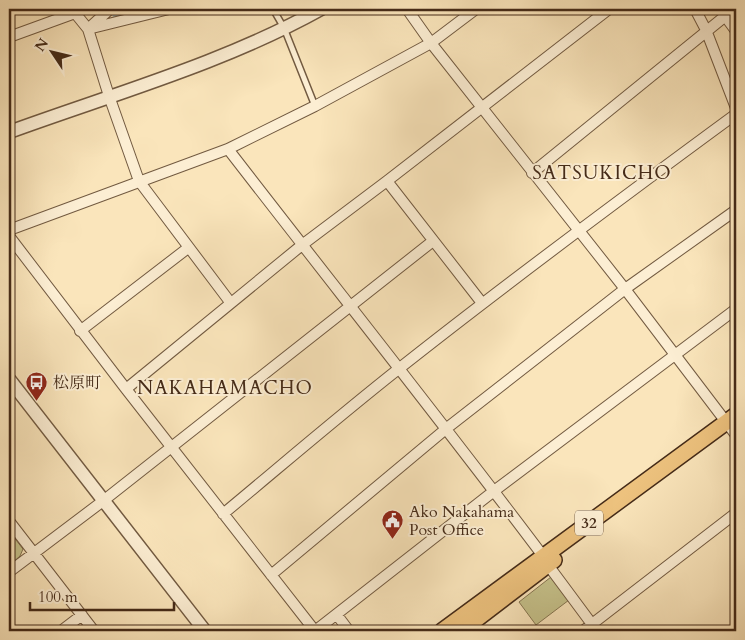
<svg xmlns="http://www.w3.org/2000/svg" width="745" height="640" viewBox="0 0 745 640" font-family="Cardo,'Noto Serif JP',serif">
  <rect width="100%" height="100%" fill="#fae5bb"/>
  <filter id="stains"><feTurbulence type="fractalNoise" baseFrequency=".004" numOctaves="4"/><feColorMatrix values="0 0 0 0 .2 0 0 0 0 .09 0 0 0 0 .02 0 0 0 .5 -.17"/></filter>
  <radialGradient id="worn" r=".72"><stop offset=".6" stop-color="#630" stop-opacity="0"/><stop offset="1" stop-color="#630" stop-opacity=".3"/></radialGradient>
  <path fill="#c6c28b" stroke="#867652" d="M 9,531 L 23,549 L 20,556 L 9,566 Z
    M 551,577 L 569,600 L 536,625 L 519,602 Z"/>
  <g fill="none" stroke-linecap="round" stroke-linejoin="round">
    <path stroke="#a4bcbc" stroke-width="18" d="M 120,11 L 123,9"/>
    <defs>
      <path id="service" d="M 273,9 L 284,28 L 315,106"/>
      <path id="minor" d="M 169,9 L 88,29 L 109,96 L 139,181 L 230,302
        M 407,9 L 431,43 L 625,289 L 736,435
        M 695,9 L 706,30 L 736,108
        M 71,10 L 75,13 L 88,29 L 110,9
        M 725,16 L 736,31
        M 9,37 L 75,13
        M 228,149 C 333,285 440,419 543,556
        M 532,173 L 734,9
        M 387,181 L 482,303
        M 9,230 L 228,149 L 315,106 L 431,43 L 476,9
        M 9,236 L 126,389 L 315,631
        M 80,331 L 188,248
        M 126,389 L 302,245 L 387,181 L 609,9
        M 223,514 C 282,465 340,415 401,367 C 511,280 623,197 736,114
        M 9,521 L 94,631
        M 548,565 L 597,631
        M 9,572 L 103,501 L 433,241
        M 271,575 L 447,428 L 625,289 L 736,210
        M 337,615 L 349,631
        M 61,631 L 82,615
        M 315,631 L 494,491 L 736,309
        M 583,631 L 736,513"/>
      <path id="tertiary" d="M 9,132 C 113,94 224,63 321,9
        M 9,379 L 205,631"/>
      <path id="primary" d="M 442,631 L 736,415
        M 461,631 L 554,560"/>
    </defs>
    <use href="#service" stroke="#725a41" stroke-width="8"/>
    <use href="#minor" stroke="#725a41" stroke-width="12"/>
    <use href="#tertiary" stroke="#725a41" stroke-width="15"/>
    <use href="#primary" stroke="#452b18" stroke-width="18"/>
    <use href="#service" stroke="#fceed3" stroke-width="5"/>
    <use href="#minor" stroke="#fceed3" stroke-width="10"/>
    <use href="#tertiary" stroke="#fceed3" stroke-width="12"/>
    <use href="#primary" stroke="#edc27e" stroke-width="15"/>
  </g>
  <defs>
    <symbol id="bus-pin" viewBox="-11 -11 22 30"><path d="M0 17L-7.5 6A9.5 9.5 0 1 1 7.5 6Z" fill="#8f2418" stroke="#fceed3"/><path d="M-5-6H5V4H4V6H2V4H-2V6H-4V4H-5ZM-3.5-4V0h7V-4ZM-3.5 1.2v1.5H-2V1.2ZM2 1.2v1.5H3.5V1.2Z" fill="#fff"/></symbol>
    <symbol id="civic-pin" viewBox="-11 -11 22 30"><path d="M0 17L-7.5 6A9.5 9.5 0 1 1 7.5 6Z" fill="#8f2418" stroke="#fceed3"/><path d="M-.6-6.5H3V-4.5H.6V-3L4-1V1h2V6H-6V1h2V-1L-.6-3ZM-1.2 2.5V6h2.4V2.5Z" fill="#fff"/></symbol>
  </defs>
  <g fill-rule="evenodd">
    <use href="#bus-pin" x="24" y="370" width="25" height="34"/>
    <use href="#civic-pin" x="380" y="508" width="25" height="34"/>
  </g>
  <g text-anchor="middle" stroke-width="4" stroke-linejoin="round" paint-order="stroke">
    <rect fill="#fceed3" stroke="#7c6650" stroke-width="1" x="575" y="510.5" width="28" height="25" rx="4"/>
    <g font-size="15" font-weight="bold" fill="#452b18">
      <text x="589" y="528">32</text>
    </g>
    <g font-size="16" fill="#452b18" stroke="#fceed3" text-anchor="start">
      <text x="53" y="388">松原町</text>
      <text x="409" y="517">Ako Nakahama<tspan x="409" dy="18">Post Office</tspan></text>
    </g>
    <g font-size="19" letter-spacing="1" fill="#452b18" stroke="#fceed3">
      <text x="602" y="179">SATSUKICHO</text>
      <text x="225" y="394">NAKAHAMACHO</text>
    </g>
  </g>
  <rect width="745" height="640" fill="none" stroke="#fae5bb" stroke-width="30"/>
  <rect x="10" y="10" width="725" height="620" fill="none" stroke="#452b18" stroke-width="2.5"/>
  <rect x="15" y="15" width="715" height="610" fill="none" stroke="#452b18"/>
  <g transform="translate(52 52) rotate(305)" stroke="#fceed3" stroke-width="4" paint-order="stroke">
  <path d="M0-4L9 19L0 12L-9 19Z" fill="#452b18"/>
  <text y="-8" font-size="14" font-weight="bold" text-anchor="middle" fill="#452b18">N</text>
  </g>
  <path d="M30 602v8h144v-8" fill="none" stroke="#452b18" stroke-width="2.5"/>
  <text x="38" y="602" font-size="15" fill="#452b18" stroke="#fceed3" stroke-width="4" paint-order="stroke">100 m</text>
  <rect width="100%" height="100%" filter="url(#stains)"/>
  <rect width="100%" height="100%" fill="url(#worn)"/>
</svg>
